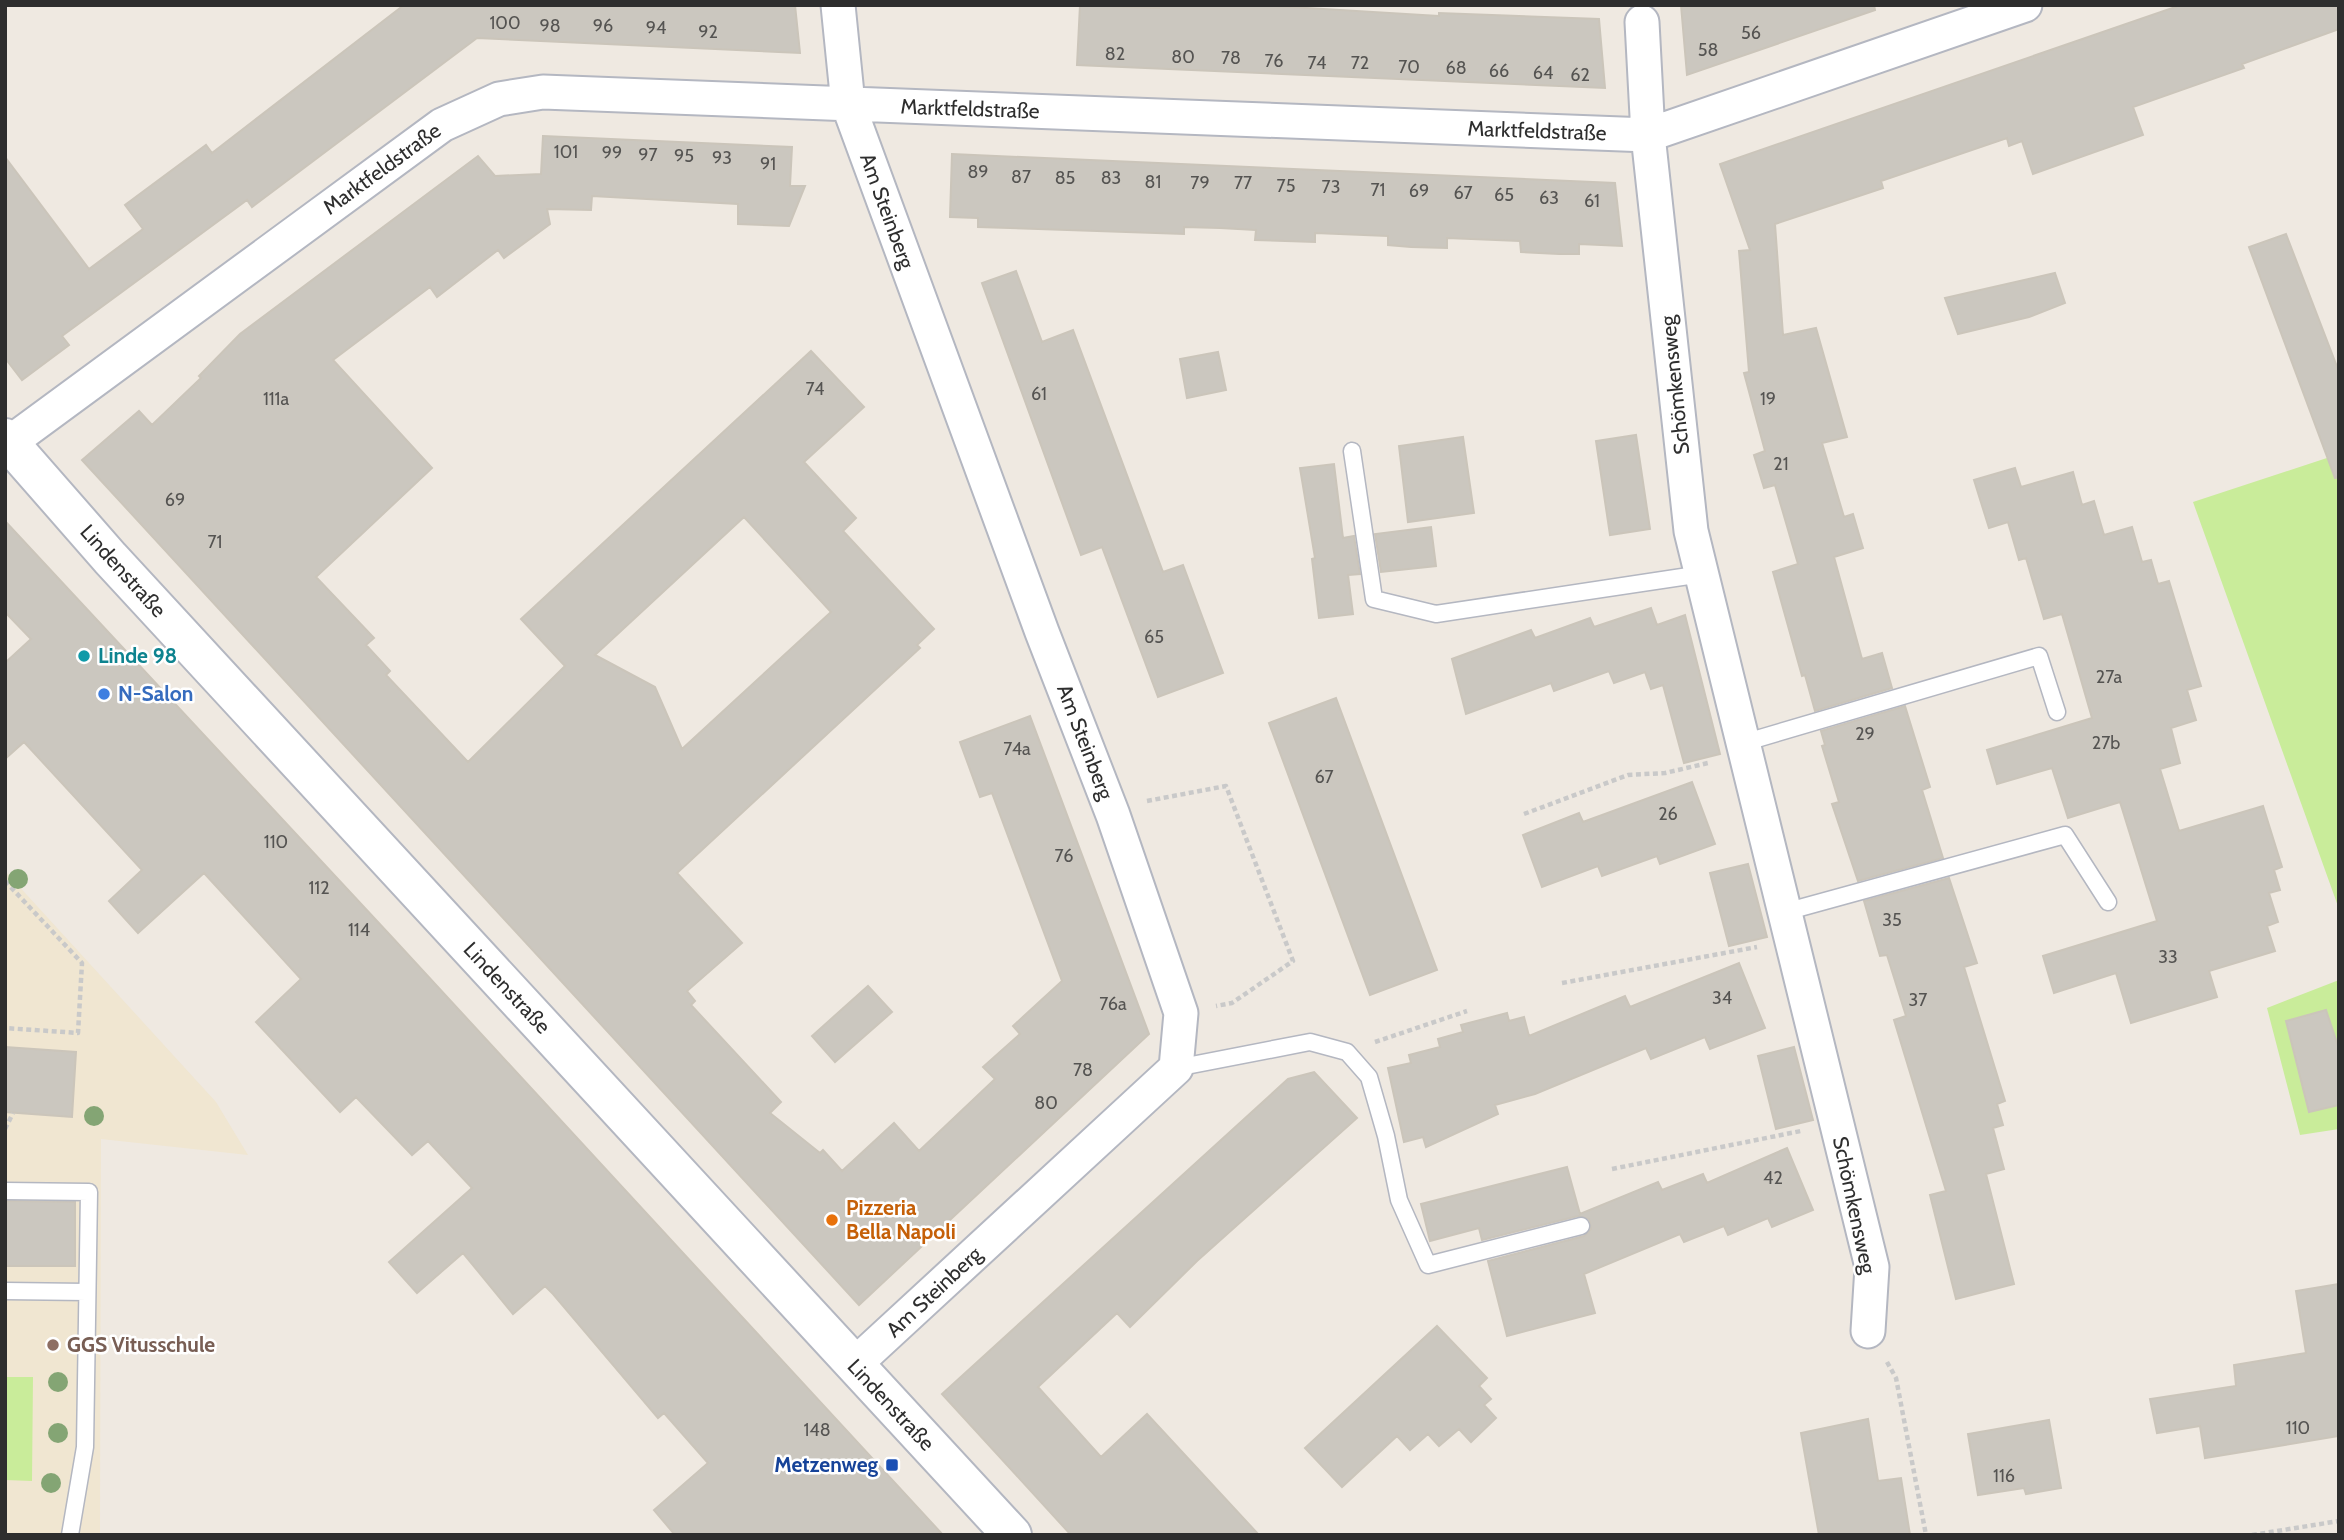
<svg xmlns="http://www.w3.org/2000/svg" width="2344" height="1540" viewBox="0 0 2344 1540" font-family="Cabin,sans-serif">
  <rect width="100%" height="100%" fill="#efe9e1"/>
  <path fill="#f0e6d1" d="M 5,871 L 216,1102 L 248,1155 L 101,1139 L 100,1535 L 5,1535 Z"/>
  <path fill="#c9ec9a" d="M 2339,454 L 2339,909 L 2193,502 Z
    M 2339,980 L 2339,1129 L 2300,1135 L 2267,1008 Z
    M 5,1377 L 33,1377 L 32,1481 L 5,1480 Z"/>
  <path fill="#cbc7bf" stroke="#cbc5ba" stroke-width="2" fill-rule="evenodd" d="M 404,5 L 795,5 L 800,53 L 477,38 L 252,207 L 247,200 L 62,336 L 69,345 L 22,380 L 5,358 L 5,157 L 89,269 L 143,229 L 125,205 L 206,145 L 212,153 Z
    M 1080,5 L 1159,8 L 1159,5 L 1256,5 L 1439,16 L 1439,13 L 1599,19 L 1605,88 L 1077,65 Z
    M 1681,5 L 1874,5 L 1875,10 L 1687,75 Z
    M 2181,5 L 2339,5 L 2339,29 L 2242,64 L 2244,68 L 2133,107 L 2143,135 L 2033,174 L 2022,141 L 2009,146 L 2007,138 L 1881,181 L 1883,188 L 1775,224 L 1783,335 L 1816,328 L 1847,437 L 1822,443 L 1844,517 L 1853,514 L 1863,548 L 1834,557 L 1862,659 L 1882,653 L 1892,688 L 1815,711 L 1805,675 L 1802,676 L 1773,572 L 1798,564 L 1775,485 L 1764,488 L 1754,455 L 1765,451 L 1744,373 L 1749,372 L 1739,251 L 1750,250 L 1720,164 Z
    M 543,136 L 792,147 L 790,186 L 805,186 L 789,226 L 738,224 L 738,204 L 592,196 L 591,210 L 547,209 L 550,224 L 504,258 L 498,250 L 437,297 L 430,287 L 333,360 L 432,468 L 316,577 L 374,638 L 366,645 L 390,671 L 386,675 L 468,762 L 565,666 L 521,619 L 811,351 L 864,407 L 804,462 L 856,518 L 843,531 L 934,629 L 917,645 L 920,648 L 677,873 L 742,943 L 687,991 L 695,1001 L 691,1005 L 781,1102 L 770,1113 L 820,1153 L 823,1150 L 842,1171 L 894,1123 L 919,1151 L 995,1079 L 983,1067 L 1020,1034 L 1013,1026 L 1062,981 L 992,793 L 980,797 L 960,742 L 1030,716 L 1149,1034 L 859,1305 L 82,460 L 139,411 L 152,425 L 201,378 L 199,376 L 240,334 L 478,156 L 495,176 L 541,174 ZM 744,517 L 831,612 L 682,749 L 655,687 L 595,655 Z
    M 952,154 L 1615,183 L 1622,246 L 1579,244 L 1579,254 L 1559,254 L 1521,252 L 1520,241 L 1447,238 L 1447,248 L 1411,247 L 1388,245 L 1388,236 L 1315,233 L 1315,242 L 1255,240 L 1256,230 L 1220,228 L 1184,227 L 1184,234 L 978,227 L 978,218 L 950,217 Z
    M 2286,234 L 2339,372 L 2339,477 L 2335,478 L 2249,247 Z
    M 1016,271 L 1042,342 L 1073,330 L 1163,572 L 1183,565 L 1223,673 L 1158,697 L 1102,547 L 1081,555 L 982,283 Z
    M 2055,273 L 2065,303 L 2029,317 L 1958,334 L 1945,298 Z
    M 1218,352 L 1226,390 L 1187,398 L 1180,359 Z
    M 1636,435 L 1650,529 L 1610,535 L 1596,441 Z
    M 1463,437 L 1474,513 L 1408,522 L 1399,446 Z
    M 1334,464 L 1343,538 L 1354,536 L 1360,574 L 1348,575 L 1353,614 L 1319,618 L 1312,559 L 1315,558 L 1300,468 Z
    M 2015,468 L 2021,487 L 2073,472 L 2082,505 L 2094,501 L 2104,535 L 2132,527 L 2142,562 L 2151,560 L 2158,584 L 2169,581 L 2201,686 L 2187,690 L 2196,720 L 2171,728 L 2180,763 L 2160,769 L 2179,831 L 2263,806 L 2282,867 L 2274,870 L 2280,890 L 2269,893 L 2278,922 L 2267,926 L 2275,951 L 2209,971 L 2217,997 L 2131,1023 L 2116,973 L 2054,993 L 2043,956 L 2157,921 L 2120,802 L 2068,818 L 2052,768 L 1997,784 L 1987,750 L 2092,718 L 2062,614 L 2044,619 L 2026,558 L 2019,560 L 2008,522 L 1989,528 L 1974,480 Z
    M 5,521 L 390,935 L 943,1535 L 675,1535 L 654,1510 L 708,1463 L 664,1413 L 658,1418 L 553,1294 L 545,1286 L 513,1314 L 463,1253 L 417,1293 L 389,1262 L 472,1188 L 428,1141 L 412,1155 L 356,1097 L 340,1112 L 256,1022 L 301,979 L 204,873 L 138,933 L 109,901 L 142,870 L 24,742 L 5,759 L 5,663 L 31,639 L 5,612 Z
    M 1431,527 L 1436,566 L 1381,572 L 1375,534 Z
    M 1651,608 L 1657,625 L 1685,615 L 1720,754 L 1684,763 L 1663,685 L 1651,689 L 1645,672 L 1614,683 L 1609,671 L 1554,691 L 1551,683 L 1466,714 L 1452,659 L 1531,630 L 1535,638 L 1590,618 L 1594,627 Z
    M 1336,698 L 1437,970 L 1370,995 L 1269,723 Z
    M 1905,706 L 1930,787 L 1922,790 L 1943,858 L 1858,881 L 1832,804 L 1839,802 L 1822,746 L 1825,745 L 1821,731 Z
    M 1692,782 L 1715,844 L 1660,864 L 1657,856 L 1602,876 L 1598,866 L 1542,887 L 1523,835 L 1579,813 L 1583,822 Z
    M 1748,864 L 1767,937 L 1729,946 L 1710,873 Z
    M 1949,878 L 1977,963 L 1964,967 L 2005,1101 L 1997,1104 L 2003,1125 L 1993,1128 L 2004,1169 L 1986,1174 L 2014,1284 L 1956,1299 L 1930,1195 L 1946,1191 L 1894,1020 L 1906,1016 L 1887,955 L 1880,956 L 1864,901 Z
    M 1739,963 L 1765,1028 L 1710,1049 L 1705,1037 L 1651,1059 L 1646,1048 L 1535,1094 L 1495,1105 L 1498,1114 L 1426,1147 L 1423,1137 L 1404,1142 L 1388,1068 L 1411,1063 L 1409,1055 L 1440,1047 L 1438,1039 L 1463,1032 L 1461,1025 L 1507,1013 L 1509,1021 L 1524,1017 L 1529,1036 L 1625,996 L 1630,1007 Z
    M 868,986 L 892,1012 L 835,1062 L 812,1036 Z
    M 2326,1010 L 2339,1049 L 2339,1105 L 2309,1112 L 2286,1021 Z
    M 5,1047 L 76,1052 L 72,1117 L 5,1112 Z
    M 1794,1047 L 1813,1120 L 1776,1129 L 1758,1056 Z
    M 1314,1072 L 1357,1118 L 1197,1261 L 1130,1327 L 1117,1313 L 1038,1387 L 1101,1457 L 1147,1414 L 1259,1535 L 1071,1535 L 942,1394 L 1288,1079 Z
    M 1787,1148 L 1813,1210 L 1772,1227 L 1768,1218 L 1728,1235 L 1724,1226 L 1684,1242 L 1680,1234 L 1584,1274 L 1595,1313 L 1507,1336 L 1488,1261 L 1584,1236 L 1591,1229 L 1589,1219 L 1578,1216 L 1482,1240 L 1479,1228 L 1430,1241 L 1421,1204 L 1567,1167 L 1580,1214 L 1658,1182 L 1662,1190 L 1703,1174 L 1707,1183 Z
    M 5,1201 L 75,1202 L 75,1266 L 5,1266 Z
    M 2339,1284 L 2339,1436 L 2205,1458 L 2200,1426 L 2157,1433 L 2150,1399 L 2236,1386 L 2234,1365 L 2306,1353 L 2296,1291 Z
    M 1437,1326 L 1487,1378 L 1479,1386 L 1491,1399 L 1484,1405 L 1496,1418 L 1471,1442 L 1459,1429 L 1439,1446 L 1428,1434 L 1410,1450 L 1397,1436 L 1342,1487 L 1305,1448 Z
    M 1868,1419 L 1878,1481 L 1901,1478 L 1910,1535 L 1819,1535 L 1801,1433 Z
    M 2049,1420 L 2061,1488 L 2026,1494 L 2024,1488 L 1978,1495 L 1968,1434 Z"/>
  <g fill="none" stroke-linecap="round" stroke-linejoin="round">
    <defs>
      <path id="lane" d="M 1352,451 L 1374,599 L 1436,614 L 1702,574
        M 1743,743 L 2039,656 L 2057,712
        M 1785,912 L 2065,835 L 2108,902
        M 1176,1068 L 1310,1042 L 1347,1052 L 1369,1077 L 1386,1136 L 1399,1200 L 1428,1265 L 1581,1226
        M 5,1191 L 89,1192 L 85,1447 L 70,1535
        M 5,1291 L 87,1292"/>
      <path id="street" d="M 838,5 L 848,104 L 1042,632 L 1113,815 L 1181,1013 L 1176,1068 L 854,1365
        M 1642,22 L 1648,135 L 1691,531 L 1872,1267 L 1868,1331
        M 5,446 L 442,125 L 499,99 L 543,92 L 1648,135 L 2025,5"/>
      <path id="secondary" d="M 5,438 L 110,558 L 1012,1535"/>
    </defs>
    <use href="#lane" stroke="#b4b7c1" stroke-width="19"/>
    <use href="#street" stroke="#b4b7c1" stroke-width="37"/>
    <use href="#secondary" stroke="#b4b7c1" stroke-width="42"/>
    <path stroke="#c9c9c9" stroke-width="4.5" stroke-dasharray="5 3.5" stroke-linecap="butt" d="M 1147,801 L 1226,786 L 1293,961 L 1232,1003 L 1216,1006
      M 1524,814 L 1628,775 L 1665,773 L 1708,763
      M 5,881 L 82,963 L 78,1033 L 5,1028
      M 1562,983 L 1757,947
      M 1375,1042 L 1467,1011
      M 5,1129 L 13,1113
      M 1612,1169 L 1801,1131
      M 1887,1362 L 1896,1378 L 1926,1535
      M 2252,1535 L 2339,1521"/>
    <use href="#lane" stroke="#fff" stroke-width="16"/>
    <use href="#street" stroke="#fff" stroke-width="33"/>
    <use href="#secondary" stroke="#fff" stroke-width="38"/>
  </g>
  <g fill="#84a574">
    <circle cx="18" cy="879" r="10"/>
    <circle cx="94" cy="1116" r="10"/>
    <circle cx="58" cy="1382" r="10"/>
    <circle cx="58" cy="1433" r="10"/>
    <circle cx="51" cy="1483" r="10"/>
  </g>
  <circle fill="#0f9aa8" stroke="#fff" stroke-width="2.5" cx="84" cy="656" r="7"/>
  <circle fill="#3f7fe0" stroke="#fff" stroke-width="2.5" cx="104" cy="694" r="7"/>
  <circle fill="#e8710a" stroke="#fff" stroke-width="2.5" cx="832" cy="1220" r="7"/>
  <circle fill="#8d6e63" stroke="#fff" stroke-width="2.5" cx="53" cy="1345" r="7"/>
  <rect fill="#1a4fb4" stroke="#fff" stroke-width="2.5" x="885" y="1458" width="14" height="14" rx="3.5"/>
  <g text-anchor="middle" stroke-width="5" stroke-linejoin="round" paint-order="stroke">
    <g font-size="18" fill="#555452">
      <text x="505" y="29">100</text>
      <text x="550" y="32">98</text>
      <text x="603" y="32">96</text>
      <text x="656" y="34">94</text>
      <text x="708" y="38">92</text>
      <text x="1751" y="39">56</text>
      <text x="1708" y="56">58</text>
      <text x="1115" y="60">82</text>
      <text x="1183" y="63">80</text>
      <text x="1231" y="64">78</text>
      <text x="1274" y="67">76</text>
      <text x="1317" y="69">74</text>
      <text x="1360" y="69">72</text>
      <text x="1409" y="73">70</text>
      <text x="1456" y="74">68</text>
      <text x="1499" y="77">66</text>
      <text x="1543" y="79">64</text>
      <text x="1580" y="81">62</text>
      <text x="566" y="158">101</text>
      <text x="612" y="159">99</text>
      <text x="648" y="161">97</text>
      <text x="684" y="162">95</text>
      <text x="722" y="164">93</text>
      <text x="768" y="170">91</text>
      <text x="978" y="178">89</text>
      <text x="1021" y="183">87</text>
      <text x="1065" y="184">85</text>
      <text x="1111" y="184">83</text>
      <text x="1153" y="188">81</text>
      <text x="1200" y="189">79</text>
      <text x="1243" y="189">77</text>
      <text x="1286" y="192">75</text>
      <text x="1331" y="193">73</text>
      <text x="1378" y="196">71</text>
      <text x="1419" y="197">69</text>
      <text x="1463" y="199">67</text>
      <text x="1504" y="201">65</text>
      <text x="1549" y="204">63</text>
      <text x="1592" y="207">61</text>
      <text x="815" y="395">74</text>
      <text x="1039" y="400">61</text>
      <text x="276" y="405">111a</text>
      <text x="1768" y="405">19</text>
      <text x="1781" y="470">21</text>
      <text x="175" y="506">69</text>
      <text x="215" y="548">71</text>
      <text x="1154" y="643">65</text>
      <text x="2109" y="683">27a</text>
      <text x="1865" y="740">29</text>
      <text x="2106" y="749">27b</text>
      <text x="1017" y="755">74a</text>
      <text x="1324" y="783">67</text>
      <text x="1668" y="820">26</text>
      <text x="276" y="848">110</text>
      <text x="1064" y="862">76</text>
      <text x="319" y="894">112</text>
      <text x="1892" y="926">35</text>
      <text x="359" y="936">114</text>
      <text x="2168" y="963">33</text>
      <text x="1722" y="1004">34</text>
      <text x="1918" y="1006">37</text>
      <text x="1113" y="1010">76a</text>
      <text x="1083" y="1076">78</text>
      <text x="1046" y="1109">80</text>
      <text x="1773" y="1184">42</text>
      <text x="2298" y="1434">110</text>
      <text x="817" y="1436">148</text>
      <text x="2004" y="1482">116</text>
    </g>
    <g font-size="21" fill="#2e2e2e" stroke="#fff">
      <text transform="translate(970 109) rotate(2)" y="7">Marktfeldstraße</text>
      <text transform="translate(1537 131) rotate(2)" y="7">Marktfeldstraße</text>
      <text transform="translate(382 169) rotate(-36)" y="7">Marktfeldstraße</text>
      <text transform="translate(887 211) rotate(70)" y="7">Am Steinberg</text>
      <text transform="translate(1675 385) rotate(-96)" y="7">Schömkensweg</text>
      <text transform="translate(123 571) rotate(48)" y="7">Lindenstraße</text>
      <text transform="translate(1085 742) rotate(69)" y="7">Am Steinberg</text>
      <text transform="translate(507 988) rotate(47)" y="7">Lindenstraße</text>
      <text transform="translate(1854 1205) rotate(78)" y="7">Schömkensweg</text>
      <text transform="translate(934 1292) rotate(-43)" y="7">Am Steinberg</text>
      <text transform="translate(891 1405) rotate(47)" y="7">Lindenstraße</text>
    </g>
    <g font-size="21" font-weight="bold" fill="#0d838f" stroke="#fff" text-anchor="start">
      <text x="98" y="663">Linde 98</text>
    </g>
    <g font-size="21" font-weight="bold" fill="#366cbe" stroke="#fff" text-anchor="start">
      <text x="118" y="701">N-Salon</text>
    </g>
    <g font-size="21" font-weight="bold" fill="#c56008" stroke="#fff" text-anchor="start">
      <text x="846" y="1215">Pizzeria<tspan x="846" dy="24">Bella Napoli</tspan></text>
    </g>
    <g font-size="21" font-weight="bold" fill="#785e54" stroke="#fff" text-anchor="start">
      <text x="67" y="1352">GGS Vitusschule</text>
    </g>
    <g font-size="21" font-weight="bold" fill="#164399" stroke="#fff" text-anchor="end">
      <text x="878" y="1472">Metzenweg</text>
    </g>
  </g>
  <rect width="2344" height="1540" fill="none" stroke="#2e2e2e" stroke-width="14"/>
</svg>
